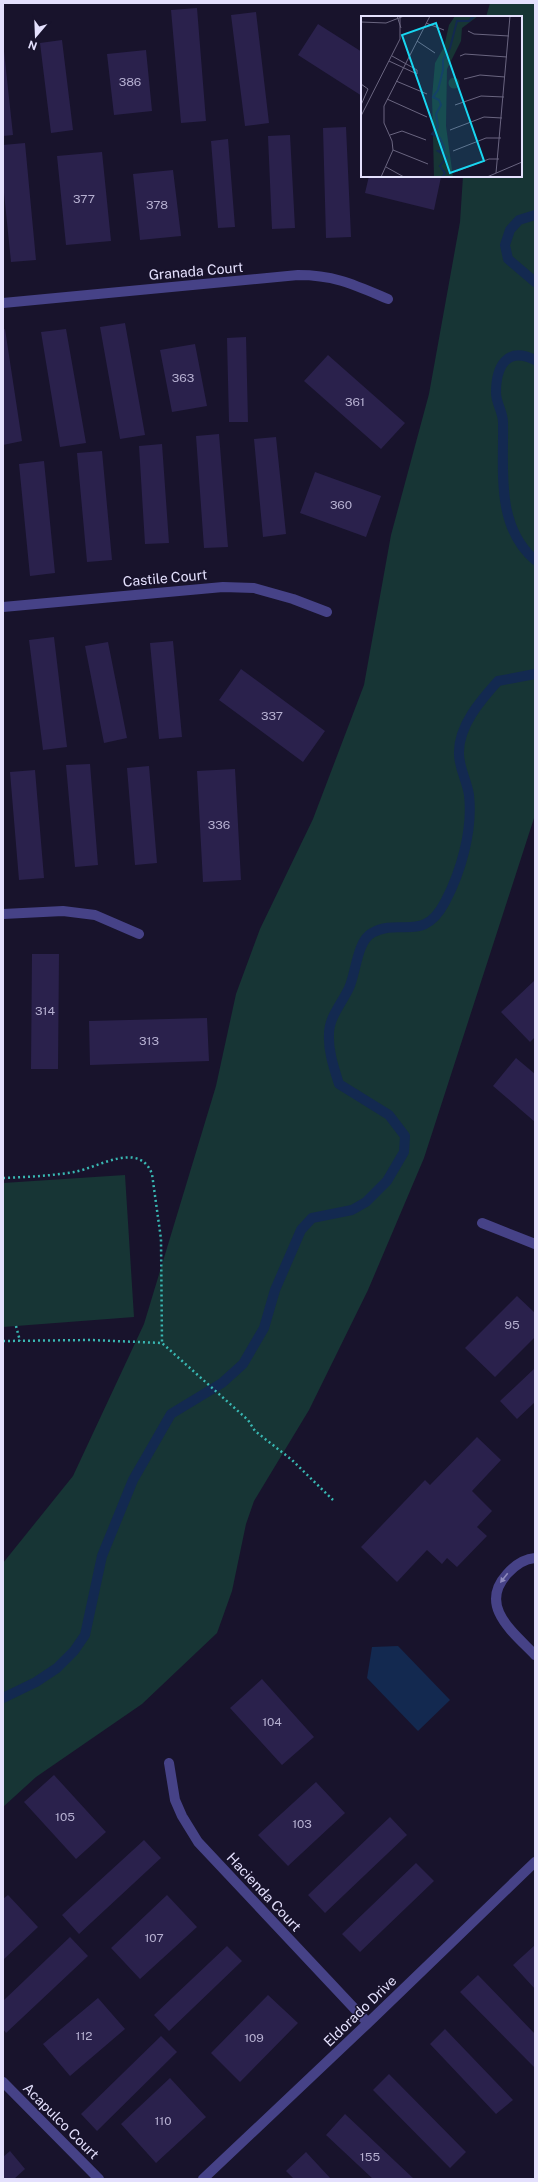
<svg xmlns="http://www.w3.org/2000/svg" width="538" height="2182" viewBox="0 0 538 2182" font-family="'Public Sans',sans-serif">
  <rect width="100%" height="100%" fill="#18132c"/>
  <path fill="#173535" d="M 490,3 L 535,3 L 535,815 L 424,1158 L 368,1290 L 309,1410 L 254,1501 L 246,1524 L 232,1591 L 217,1633 L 142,1704 L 36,1777 L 3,1807 L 3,1563 L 73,1476 L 144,1324 L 216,1086 L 236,994 L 260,929 L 313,819 L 364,685 L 391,535 L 429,394 L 460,222 L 463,176 L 521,176 L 521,17 L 486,17 Z
    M 125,1175 L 134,1317 L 3,1327 L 3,1183 Z"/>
  <path fill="#132950" d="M 398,1646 L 450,1700 L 418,1731 L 367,1678 L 372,1647 Z"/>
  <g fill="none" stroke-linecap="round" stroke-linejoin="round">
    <path stroke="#132950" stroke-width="10" d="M 535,215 L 519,220 L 510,230 L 505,245 L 508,259 L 535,282
      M 535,360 C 507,346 496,366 496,393 C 496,403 503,412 503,422 C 504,468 495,526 535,560
      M 3,1698 L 36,1682 L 57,1668 L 74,1651 L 85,1635 L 102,1556 L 133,1480 L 171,1414 L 222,1383 L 243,1364 L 264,1328 L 275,1290 L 301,1230 L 312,1218 L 352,1210 L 366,1202 L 387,1181 L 404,1152 L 405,1136 L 389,1115 L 339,1084 C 334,1068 328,1051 329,1034 C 329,1017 342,1003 349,988 C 356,973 357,941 372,933 C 400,917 423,944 445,902 C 461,872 473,830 469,795 C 467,781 459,768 459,754 C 458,726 481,700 498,681 L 535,674"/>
  </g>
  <path fill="#2a214c" d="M 197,8 L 206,121 L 181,123 L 171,10 Z
    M 256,12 L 269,123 L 245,126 L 231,15 Z
    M 318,24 L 362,52 L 362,96 L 298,55 Z
    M 62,40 L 73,130 L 51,133 L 40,43 Z
    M 3,42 L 13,135 L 3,136 Z
    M 146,50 L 152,111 L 114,115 L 107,54 Z
    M 346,127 L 351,237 L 326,238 L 323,128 Z
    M 290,135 L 295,228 L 272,229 L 268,136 Z
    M 228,139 L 235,227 L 218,228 L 211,141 Z
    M 25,143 L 36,260 L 11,262 L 3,183 L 3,145 Z
    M 102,152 L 111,241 L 66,245 L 57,156 Z
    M 173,170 L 181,236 L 140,240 L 133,174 Z
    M 369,176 L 441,177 L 434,210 L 365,193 Z
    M 125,323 L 145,435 L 120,439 L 100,327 Z
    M 5,329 L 22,441 L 3,445 L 3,330 Z
    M 66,329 L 86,443 L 60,447 L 41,332 Z
    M 246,337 L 248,422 L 229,422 L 227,338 Z
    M 195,344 L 207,406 L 172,412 L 160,350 Z
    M 328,355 L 405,423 L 381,449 L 304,381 Z
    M 219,434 L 228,547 L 204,548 L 196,436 Z
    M 276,437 L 286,534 L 263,537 L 254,439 Z
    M 162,444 L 169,543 L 145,544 L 139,446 Z
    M 102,451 L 112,560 L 87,562 L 77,453 Z
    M 44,461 L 55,573 L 30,576 L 19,464 Z
    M 315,472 L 381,496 L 366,537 L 300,513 Z
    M 54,637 L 67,747 L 43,750 L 29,640 Z
    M 173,641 L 182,737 L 159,739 L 150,643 Z
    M 108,642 L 127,738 L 104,743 L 85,646 Z
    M 241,669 L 325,731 L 303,762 L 219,700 Z
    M 90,764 L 98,865 L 75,867 L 66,765 Z
    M 149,766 L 157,863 L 135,865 L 127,768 Z
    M 235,769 L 241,880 L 203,882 L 197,771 Z
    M 35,770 L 44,878 L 19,880 L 10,772 Z
    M 32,954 L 59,954 L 58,1069 L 31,1069 Z
    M 535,980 L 535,1037 L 530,1042 L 501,1012 Z
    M 207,1018 L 209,1061 L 90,1065 L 89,1021 Z
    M 516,1058 L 535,1074 L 535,1122 L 493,1086 Z
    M 517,1296 L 535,1313 L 535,1337 L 495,1377 L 465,1348 Z
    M 535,1368 L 535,1402 L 517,1419 L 500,1401 Z
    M 477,1437 L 501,1460 L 472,1491 L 492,1511 L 477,1527 L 487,1536 L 457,1567 L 447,1558 L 442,1564 L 427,1550 L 397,1582 L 361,1547 L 425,1480 L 430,1485 Z
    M 262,1679 L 314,1737 L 282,1765 L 230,1708 Z
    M 54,1775 L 106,1832 L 76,1859 L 24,1802 Z
    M 316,1782 L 345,1813 L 288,1866 L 258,1835 Z
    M 390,1817 L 407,1835 L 325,1913 L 308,1895 Z
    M 144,1840 L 161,1858 L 79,1934 L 62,1915 Z
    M 416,1863 L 434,1881 L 360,1952 L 342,1934 Z
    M 8,1895 L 38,1927 L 3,1960 L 3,1899 Z
    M 167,1895 L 197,1927 L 140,1979 L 111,1948 Z
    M 70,1937 L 88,1956 L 6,2033 L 3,2029 L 3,2001 Z
    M 535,1945 L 535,1989 L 513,1965 Z
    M 227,1946 L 242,1961 L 169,2031 L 154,2015 Z
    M 478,1975 L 535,2034 L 535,2068 L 460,1992 Z
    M 268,1995 L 298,2023 L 240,2082 L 211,2053 Z
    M 98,1998 L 125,2029 L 70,2076 L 43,2044 Z
    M 445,2029 L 513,2100 L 496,2114 L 430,2044 Z
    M 161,2036 L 177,2052 L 97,2131 L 81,2114 Z
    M 389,2074 L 466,2152 L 450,2168 L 373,2090 Z
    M 170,2078 L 206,2117 L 156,2163 L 121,2124 Z
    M 345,2114 L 414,2179 L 373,2179 L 326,2135 Z
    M 10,2151 L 25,2169 L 14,2179 L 3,2179 L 3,2157 Z
    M 306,2152 L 331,2179 L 294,2179 L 286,2171 Z"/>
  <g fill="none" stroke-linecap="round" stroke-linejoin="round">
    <path stroke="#39b8b3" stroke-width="2.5" stroke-dasharray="2 3" stroke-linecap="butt" d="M 3,1178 C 27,1177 50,1176 74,1172 C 98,1168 139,1140 152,1174 L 161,1239 L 162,1343
      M 16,1326 L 20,1341
      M 3,1341 L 91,1340 L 162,1343 L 248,1420 L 255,1431 L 292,1460 L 333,1500"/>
    <path stroke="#464287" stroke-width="10" d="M 3,303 L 298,275 C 335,275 355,285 388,299
      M 3,607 L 223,587 L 254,588 L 293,599 L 327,612
      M 3,914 L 63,911 L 95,915 L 139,934
      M 482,1223 L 535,1244
      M 535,1558 C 523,1559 515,1565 507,1574 C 478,1606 513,1632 535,1655
      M 169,1763 L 175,1800 L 182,1816 L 198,1842 L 368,2023
      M 3,2082 L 99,2179
      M 203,2179 L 368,2023 L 535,1862"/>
  </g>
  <defs><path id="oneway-solid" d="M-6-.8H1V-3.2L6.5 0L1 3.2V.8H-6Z"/></defs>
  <use fill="#8d89bc" href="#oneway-solid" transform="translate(504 1578) rotate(128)"/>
  <g text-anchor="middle" stroke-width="3" stroke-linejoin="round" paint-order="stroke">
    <g font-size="12" fill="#b6b0d1">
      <text x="130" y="86">386</text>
      <text x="84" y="203">377</text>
      <text x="157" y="209">378</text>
      <text x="183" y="382">363</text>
      <text x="355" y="406">361</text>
      <text x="341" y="509">360</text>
      <text x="272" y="720">337</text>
      <text x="219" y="829">336</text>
      <text x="45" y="1015">314</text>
      <text x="149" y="1045">313</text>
      <text x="512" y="1329">95</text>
      <text x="272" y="1726">104</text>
      <text x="65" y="1821">105</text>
      <text x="302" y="1828">103</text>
      <text x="154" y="1942">107</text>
      <text x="84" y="2040">112</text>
      <text x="254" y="2042">109</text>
      <text x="163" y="2125">110</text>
      <text x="370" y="2161">155</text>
    </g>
    <g font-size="14" fill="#e4e0fd" stroke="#18132c">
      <text transform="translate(196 271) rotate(-5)" y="5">Granada Court</text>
      <text transform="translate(165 578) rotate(-5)" y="5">Castile Court</text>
      <text transform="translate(264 1892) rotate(47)" y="5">Hacienda Court</text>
      <text transform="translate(360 2011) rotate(-44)" y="5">Eldorado Drive</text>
      <text transform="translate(61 2121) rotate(45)" y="5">Acapulco Court</text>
    </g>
  </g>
  <g transform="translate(361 16)">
    <rect width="161" height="161" fill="#18132c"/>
    <path d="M 94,0 L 117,0 L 101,12 L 100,25 L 86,53 L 85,110 L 92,161 L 73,161 L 71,81 L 74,47 L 83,31 L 88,9 ZM87.5 67a5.5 5.5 0 1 1 11 0a5.5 5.5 0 1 1-11 0Z" fill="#173535"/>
    <path fill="none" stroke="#132950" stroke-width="2" d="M 81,161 L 84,157 L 79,150 L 86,141 L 77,135 L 83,134 L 83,131 L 79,122 L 71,118 L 77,111 L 75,98 L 80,89 L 78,84 L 72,81 L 77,74 L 82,54 L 82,44 L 89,32 L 96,5 L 108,5 L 113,0"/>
    <path fill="none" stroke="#6a6580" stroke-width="1" d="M 36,0 L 40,12M 0,6 L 25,7 L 43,0M 65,7 L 83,14M 107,15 L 113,18 L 148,20M 56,25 L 74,37M 99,40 L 104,38 L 146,41M 28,45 L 56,58 L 56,54 L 31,40M 103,63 L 119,59 L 144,61M 35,65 L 66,78M 0,68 L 7,73 L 0,89M 26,83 L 66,101M 94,89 L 120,80 L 143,81M 0,100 L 39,23 L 39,0M 89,114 L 123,101 L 141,102M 29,119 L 41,115 L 65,124M 32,134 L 67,148M 92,135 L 125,122 L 140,122M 25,151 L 43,161M 96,155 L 128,143 L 138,143M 135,157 L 149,0M 20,161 L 32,134 L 31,125 L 23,107 L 23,90 L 69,0M 126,161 L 161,146"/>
    <path fill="#18d6f1" fill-opacity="0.15" stroke="#18d6f1" stroke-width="2" d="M 75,7 L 123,145 L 89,157 L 41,19 Z"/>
    <rect width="161" height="161" fill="none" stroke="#e4e0fd" stroke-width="2"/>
  </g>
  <rect width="538" height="2182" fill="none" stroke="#e4e0fd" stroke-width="8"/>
  <g transform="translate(36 36) rotate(199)" stroke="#18132c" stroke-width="3" paint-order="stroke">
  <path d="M0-3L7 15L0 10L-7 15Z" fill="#e4e0fd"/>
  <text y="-6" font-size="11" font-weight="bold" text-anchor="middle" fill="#e4e0fd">N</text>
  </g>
</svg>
